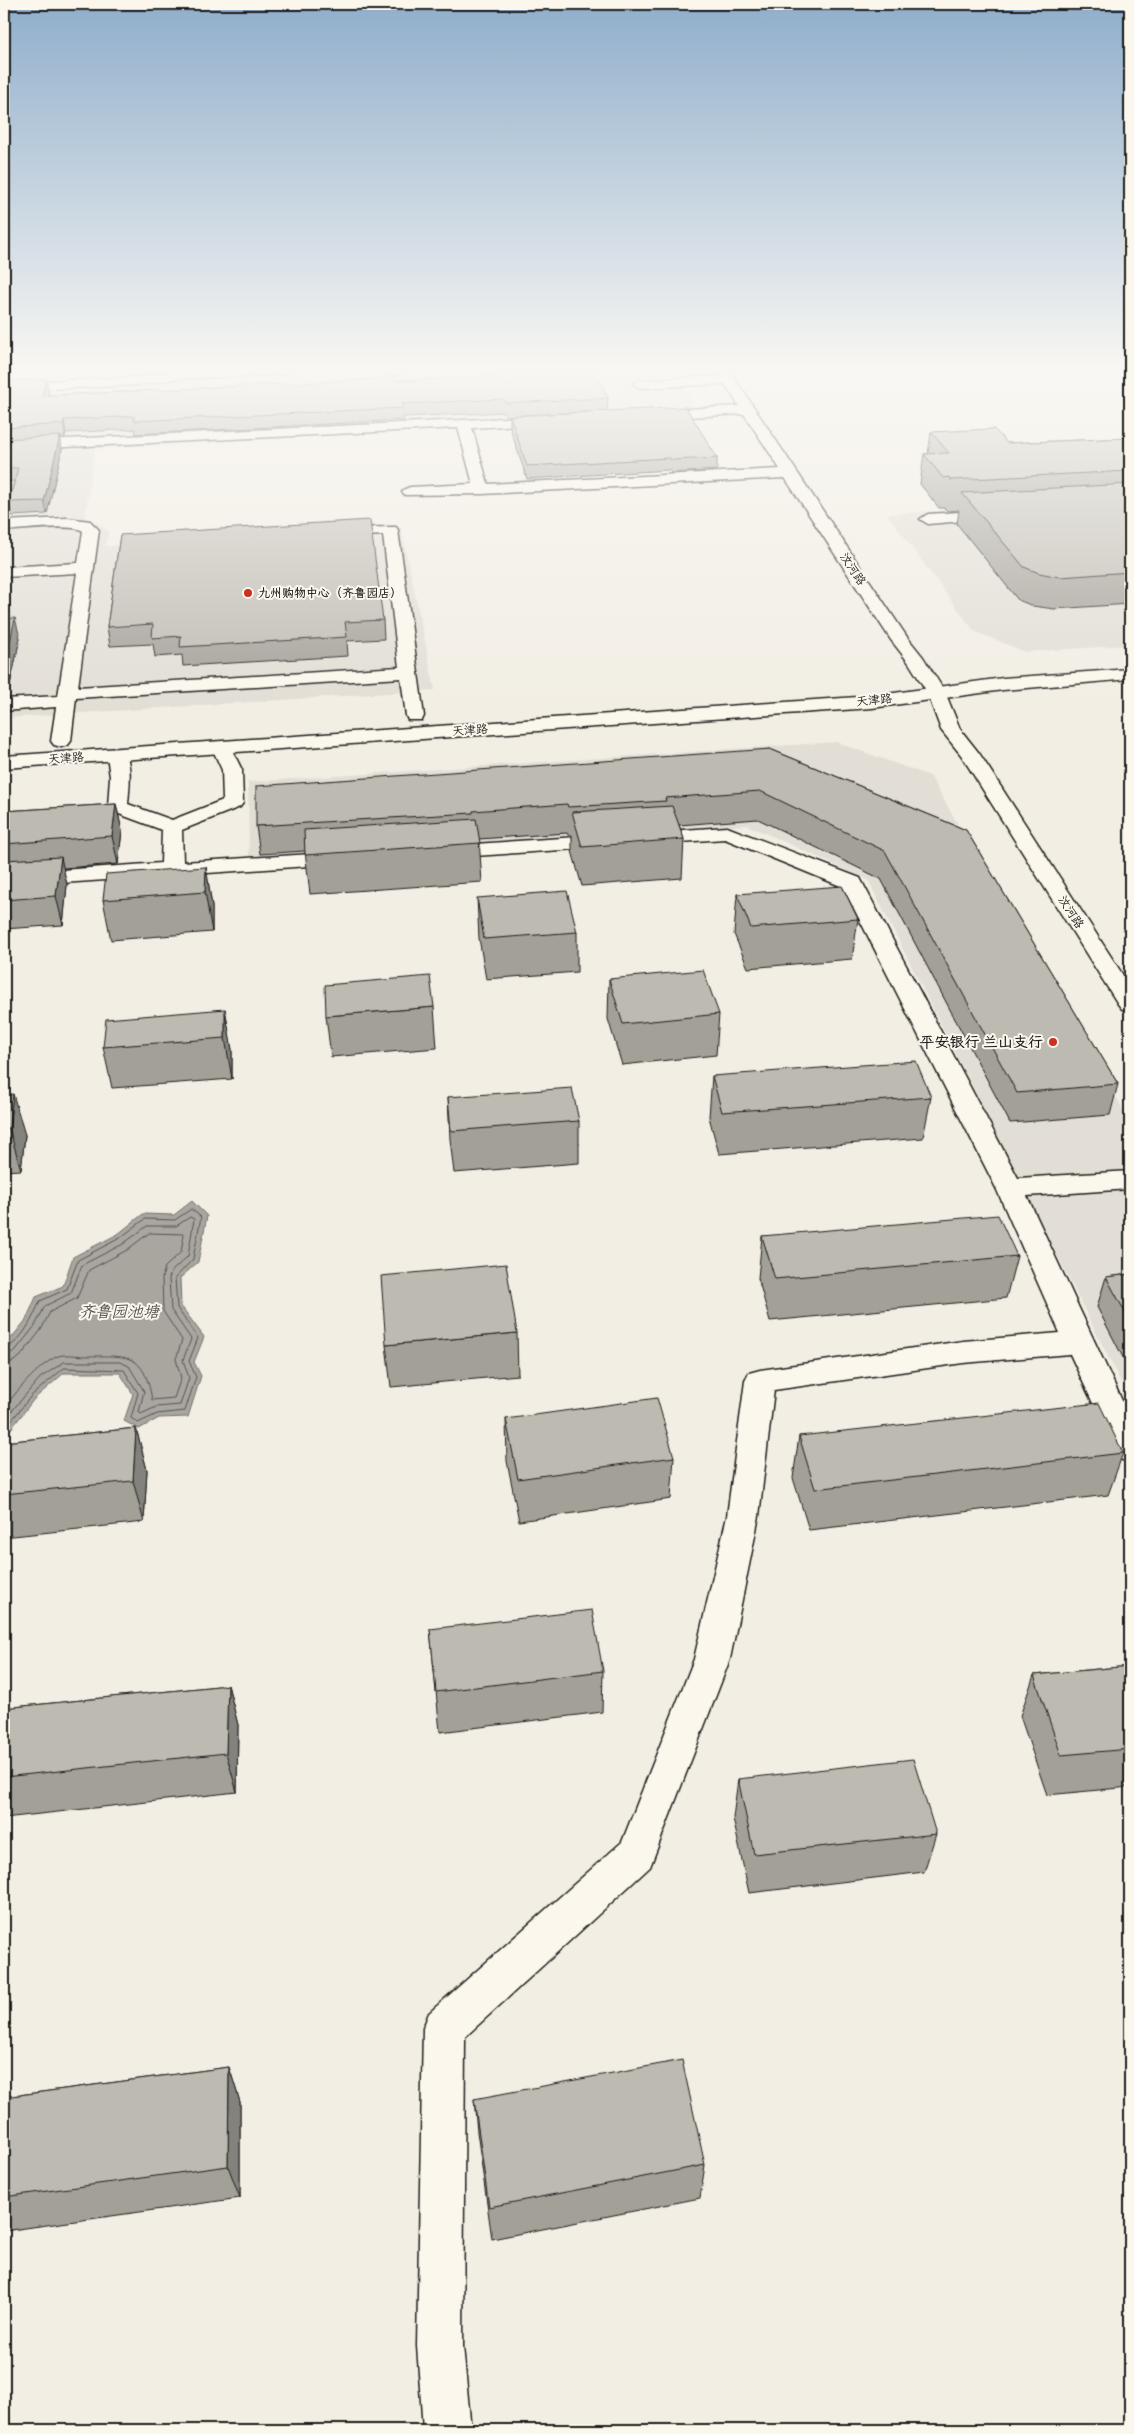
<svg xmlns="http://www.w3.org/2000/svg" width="1134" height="2434" viewBox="0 0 1134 2434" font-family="'Patrick Hand','LXGW WenKai TC',sans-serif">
  <rect width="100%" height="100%" fill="#f2eee4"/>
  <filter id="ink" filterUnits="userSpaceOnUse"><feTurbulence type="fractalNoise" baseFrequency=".02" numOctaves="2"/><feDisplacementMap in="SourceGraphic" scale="10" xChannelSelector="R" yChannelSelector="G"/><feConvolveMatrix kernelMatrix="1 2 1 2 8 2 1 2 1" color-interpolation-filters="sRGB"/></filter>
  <g filter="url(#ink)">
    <path fill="#e2ded5" d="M 4,370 L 674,370 L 700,415 L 95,449 L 85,517 L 109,531 L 105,546 L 401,527 L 435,690 L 4,718 Z
      M 1130,500 L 1130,645 L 1025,652 L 974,631 L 887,514 Z
      M 836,742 L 930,776 L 1130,1121 L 1130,1400 L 868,880 L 747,825 L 249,859 L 248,782 Z"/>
    <path fill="#a9a6a0" stroke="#716f6b" d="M 192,1201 L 207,1216 L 198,1262 L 180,1278 L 181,1306 L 204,1337 L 194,1362 L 201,1376 L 188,1417 L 159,1418 L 139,1429 L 124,1421 L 133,1394 L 120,1373 L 64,1373 L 34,1399 L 4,1438 L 4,1347 L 26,1320 L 36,1297 L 63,1286 L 73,1257 L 118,1234 L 143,1214 L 174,1215 Z"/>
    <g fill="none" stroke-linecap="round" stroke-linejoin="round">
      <path stroke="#545351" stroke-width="1" d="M 4,1349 C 22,1343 33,1317 40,1301 L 67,1289 L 78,1260 L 120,1238 L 145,1219 L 175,1220 L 191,1209 L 201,1217 L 193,1259 L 175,1278 L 177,1308 L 198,1338 L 189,1361 L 196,1377 L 185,1411 L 157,1414 L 138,1423 L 131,1418 L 138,1393 L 124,1370 L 64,1368 L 31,1396 L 4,1430
        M 4,1356 L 15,1351 L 35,1326 L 45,1306 L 71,1293 L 82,1265 L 123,1244 L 147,1226 L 176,1226 L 190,1217 L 194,1219 L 188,1256 L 172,1271 L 169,1278 L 171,1310 L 191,1339 L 183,1360 L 189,1378 L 180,1405 L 156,1407 L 141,1414 L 139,1412 L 144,1391 L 129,1366 L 120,1362 L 64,1362 L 40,1378 L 4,1420
        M 4,1363 L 12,1362 L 20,1357 L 41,1330 L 50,1312 L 77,1298 L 89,1270 L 127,1250 L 149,1233 L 184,1234 L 181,1252 L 165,1267 L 162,1278 L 163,1311 L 182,1340 L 176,1359 L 181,1378 L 174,1398 L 152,1400 C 144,1352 128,1356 87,1356 C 78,1356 63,1353 56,1357 C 38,1366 16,1392 4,1408"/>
      <defs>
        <path id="minor" d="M 198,370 L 292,370 L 285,374 L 174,379 L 138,385 L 4,391 L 4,383 L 138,377 L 174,371 Z
          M 380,370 L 406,370 C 400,376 386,376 380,370 Z
          M 715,370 L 729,370 L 907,637 L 923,657 L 945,692 L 960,729 L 979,753 L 1130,986 L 1130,1011 L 1122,1009 L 1118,1004 L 961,755 L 941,730 L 927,692 L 909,663 L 891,640 L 785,478 L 482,494 L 405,495 L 402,492 L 405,489 L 410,487 L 473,484 L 458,428 L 4,450 L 4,442 L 546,416 L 553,420 L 551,423 L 472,428 L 488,484 L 780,469 L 744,414 L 651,419 L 644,415 L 651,411 L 739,406 L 725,384 L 640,388 L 633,384 L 640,380 L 720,376 Z
          M 994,510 L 999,512 L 1002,515 L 999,518 L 928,524 L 920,519 L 928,514 Z
          M 67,518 L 90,521 L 99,530 L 78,687 L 399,667 L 383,535 L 334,538 L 326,533 L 334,528 L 396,527 L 398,530 L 424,716 L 422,720 L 408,720 L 406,716 L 401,678 L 76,698 L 71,741 L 68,745 L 61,747 L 54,745 L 51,741 L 56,707 L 4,711 L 4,699 L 58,696 L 77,573 L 4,577 L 4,567 L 78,563 L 83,531 C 73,523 19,530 4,531 L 4,521 Z
          M 222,742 L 229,744 L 242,770 L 243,803 L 240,807 L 182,830 L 183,862 L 344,852 L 352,853 L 355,858 L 352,863 L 4,887 L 4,874 L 161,863 L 162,830 L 111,811 L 108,807 L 110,777 L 107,755 L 110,751 L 117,749 L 124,751 C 133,765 129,788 128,804 L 172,820 L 223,800 L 222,770 L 212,748 L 215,744 Z
          M 727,827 L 860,878 L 1018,1178 L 1130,1171 L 1130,1189 L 1027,1196 L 1130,1418 L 1130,1462 L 1119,1459 L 1070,1354 L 963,1363 L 774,1390 L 759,1516 L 730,1659 L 650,1867 L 465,2037 L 463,2346 L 471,2430 L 423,2430 L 417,2346 L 423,2028 L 429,2013 L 622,1842 L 694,1659 L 727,1516 L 745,1381 L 749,1373 L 760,1370 L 963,1341 L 1060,1333 L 996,1188 L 843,887 L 725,839 L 444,858 L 436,857 L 433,852 L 436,847 L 444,846 Z"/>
        <path id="major" d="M 1130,669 L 1130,679 L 1003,690 L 872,708 L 4,768 L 4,756 L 872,696 L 1003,678 Z"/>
      </defs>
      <use href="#minor" stroke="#1c1c1c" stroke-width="3"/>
      <use href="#major" stroke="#1c1c1c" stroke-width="3"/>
      <use href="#minor" fill="#fbf7ec" fill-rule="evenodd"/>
      <use href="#major" fill="#fbf7ec" fill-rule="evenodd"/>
    </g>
    <path fill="#a3a098" stroke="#1c1c1c" d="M 491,370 L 594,370 L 608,398 L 607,411 L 506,416 L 504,412 L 403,417 L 404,420 L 136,434 L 135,429 L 66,433 L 65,437 L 60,437 L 62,449 L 47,514 L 12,516 L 9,502 L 14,481 L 4,482 L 4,381 L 46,379 L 49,391 L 48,395 L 493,376 Z
      M 510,416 L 717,458 L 717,470 L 671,473 L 669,470 L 527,479 L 510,428 Z
      M 931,432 L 1007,443 L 1130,438 L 1130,604 L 1054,609 L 1033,606 L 1018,600 L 957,524 L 959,510 L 947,511 L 944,508 L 939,508 L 920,484 L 924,454 L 928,454 Z
      M 120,535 L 383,620 L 384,639 L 347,641 L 348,656 L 183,666 L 182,655 L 155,657 L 153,644 L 110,646 L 107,627 Z
      M 4,619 L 20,638 L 8,694 L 4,695 Z
      M 770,749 L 966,830 L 1118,1084 L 1110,1115 L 1010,1123 L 881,879 L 758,819 L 679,825 L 684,839 L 682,878 L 582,886 L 572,851 L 572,835 L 568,835 L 567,833 L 479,839 L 482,882 L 310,894 L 305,851 L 260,854 L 256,826 Z
      M 116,804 L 122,831 L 118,864 L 63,868 L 67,885 L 63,925 L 4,929 L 4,811 Z
      M 206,867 L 212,907 L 212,932 L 111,940 L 103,900 Z
      M 737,894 L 858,919 L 852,959 L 748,968 L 734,934 Z
      M 477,898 L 577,932 L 577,972 L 486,979 L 479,938 Z
      M 609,979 L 719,1014 L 716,1055 L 622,1065 L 608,1019 Z
      M 434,1007 L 437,1048 L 331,1057 L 326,1016 Z
      M 225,1009 L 232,1050 L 232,1079 L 112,1088 L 103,1047 Z
      M 712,1076 L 931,1097 L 923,1138 L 719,1154 L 709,1117 Z
      M 4,1095 L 25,1135 L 21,1170 L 4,1171 Z
      M 448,1097 L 579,1121 L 579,1163 L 454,1173 L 450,1139 Z
      M 762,1236 L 1017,1256 L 1006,1298 L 770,1321 L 758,1278 Z
      M 1130,1274 L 1130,1371 L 1097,1307 L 1106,1277 Z
      M 517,1333 L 518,1375 L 391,1387 L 386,1345 Z
      M 506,1419 L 674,1457 L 671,1499 L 519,1521 L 507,1461 Z
      M 136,1428 L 147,1470 L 144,1522 L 4,1537 L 4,1442 Z
      M 799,1436 L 1123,1453 L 1108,1495 L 809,1530 L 793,1478 Z
      M 430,1629 L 603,1671 L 602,1712 L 440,1732 Z
      M 1130,1666 L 1130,1787 L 1047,1795 L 1020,1716 L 1034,1675 Z
      M 228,1685 L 238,1725 L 237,1792 L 4,1818 L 4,1708 Z
      M 738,1779 L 936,1834 L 924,1872 L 749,1893 L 733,1818 Z
      M 229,2067 L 240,2102 L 240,2198 L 4,2231 L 4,2097 Z
      M 474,2099 L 705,2165 L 700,2198 L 492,2239 L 477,2132 Z"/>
    <path fill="#84827c" stroke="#1c1c1c" d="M 46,379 L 49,391 L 45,408 L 42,396 Z
      M 64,420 L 66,433 L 65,437 L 63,424 Z
      M 60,436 L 62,449 L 47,514 L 44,501 Z
      M 15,618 L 20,638 L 8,694 L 4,678 L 4,670 Z
      M 116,804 L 122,831 L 118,864 L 112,836 Z
      M 61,857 L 67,885 L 63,925 L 56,896 Z
      M 206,867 L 212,907 L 212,932 L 205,892 Z
      M 225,1009 L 232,1050 L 232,1079 L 225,1038 Z
      M 13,1094 L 25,1135 L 21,1170 L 9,1128 Z
      M 136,1428 L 147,1470 L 144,1522 L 133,1481 Z
      M 228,1685 L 238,1725 L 237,1792 L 226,1753 Z
      M 229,2067 L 240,2102 L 240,2198 L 228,2166 Z"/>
    <path fill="#bdbab1" stroke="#1c1c1c" d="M 494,370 L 594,370 L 608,398 L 505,403 L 504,399 L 402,404 L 403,408 L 134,421 L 134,416 L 64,420 L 63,424 L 4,428 L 4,381 L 46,379 L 42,396 L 396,378 L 396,381 L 496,376 Z
      M 686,407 L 717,458 L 671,460 L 670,458 L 527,466 L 510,416 Z
      M 994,429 L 1007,443 L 1130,438 L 1130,471 L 951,480 L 949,477 L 943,478 L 924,454 L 949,453 L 931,432 Z
      M 60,436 L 44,501 L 9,502 L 18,468 L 4,468 L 4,439 Z
      M 1130,484 L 1130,572 L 1060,577 L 1039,573 L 1024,567 L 962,493 Z
      M 370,520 L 383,620 L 345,622 L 347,637 L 180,647 L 181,636 L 152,638 L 153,624 L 107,627 L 120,535 Z
      M 15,618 L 4,670 L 4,619 Z
      M 770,749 L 966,830 L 1118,1084 L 1017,1093 L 885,851 L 760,791 L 665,798 L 666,801 L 568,807 L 567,804 L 473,811 L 473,813 L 256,826 L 256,786 Z
      M 116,804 L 112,836 L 4,844 L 4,811 Z
      M 672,806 L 684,839 L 582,847 L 572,812 Z
      M 476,819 L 480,843 L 305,855 L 304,830 Z
      M 61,857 L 56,896 L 4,900 L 4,860 Z
      M 206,867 L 205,892 L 103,900 L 106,874 Z
      M 842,886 L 858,919 L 751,928 L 737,894 Z
      M 567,891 L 577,932 L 484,939 L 477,898 Z
      M 703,970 L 719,1014 L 623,1024 L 609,979 Z
      M 430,976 L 434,1007 L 326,1016 L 325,985 Z
      M 225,1009 L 225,1038 L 103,1047 L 106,1019 Z
      M 916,1061 L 931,1097 L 722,1112 L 712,1076 Z
      M 572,1088 L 579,1121 L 451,1131 L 448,1097 Z
      M 13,1094 L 9,1128 L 4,1128 L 4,1095 Z
      M 998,1215 L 1017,1256 L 775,1279 L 762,1236 Z
      M 506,1264 L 517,1333 L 386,1345 L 381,1276 Z
      M 1130,1274 L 1130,1321 L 1106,1277 Z
      M 657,1398 L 674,1457 L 518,1479 L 506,1419 Z
      M 1099,1403 L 1123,1453 L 815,1489 L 799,1436 Z
      M 136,1428 L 133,1481 L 4,1494 L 4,1442 Z
      M 592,1610 L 603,1671 L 436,1692 L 430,1629 Z
      M 1130,1666 L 1130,1749 L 1061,1755 L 1034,1675 Z
      M 228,1685 L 226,1753 L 4,1777 L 4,1708 Z
      M 913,1759 L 936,1834 L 754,1854 L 738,1779 Z
      M 682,2060 L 705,2165 L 489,2207 L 474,2099 Z
      M 229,2067 L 228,2166 L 4,2197 L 4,2097 Z"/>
  </g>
  <linearGradient id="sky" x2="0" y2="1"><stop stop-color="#8faecb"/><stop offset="0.52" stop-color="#f9f7f3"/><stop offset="1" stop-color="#f9f7f3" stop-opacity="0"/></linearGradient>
  <rect width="1134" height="711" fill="url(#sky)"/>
  <g fill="#c8321e" stroke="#fbf7ec" stroke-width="2">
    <circle cx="248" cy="593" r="5"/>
    <circle cx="1053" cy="1042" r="5"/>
  </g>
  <g text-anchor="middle" stroke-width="4" stroke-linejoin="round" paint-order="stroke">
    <g font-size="12" fill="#1c1c1c" stroke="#fbf7ec">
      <text transform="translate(853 569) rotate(56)" y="4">汶河路</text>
      <text transform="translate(874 700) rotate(-6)" y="4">天津路</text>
      <text transform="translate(470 730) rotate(-4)" y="4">天津路</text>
      <text transform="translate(66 758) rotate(-4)" y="4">天津路</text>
      <text transform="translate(1071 912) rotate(57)" y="4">汶河路</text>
    </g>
    <g font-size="12" font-weight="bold" fill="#1c1c1c" stroke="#fbf7ec" text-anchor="start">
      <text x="258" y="597">九州购物中心（齐鲁园店）</text>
    </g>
    <g font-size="15" font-weight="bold" fill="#1c1c1c" stroke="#fbf7ec" text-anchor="end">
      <text x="1043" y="1047">平安银行 兰山支行</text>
    </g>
    <g font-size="16" font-style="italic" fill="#545351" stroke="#fbf7ec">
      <text x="119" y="1317">齐鲁园池塘</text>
    </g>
  </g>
  <rect width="1134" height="2434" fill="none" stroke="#fbf7ec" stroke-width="20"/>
  <rect x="10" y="10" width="1114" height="2414" fill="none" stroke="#1c1c1c" stroke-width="2" filter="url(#ink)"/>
</svg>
